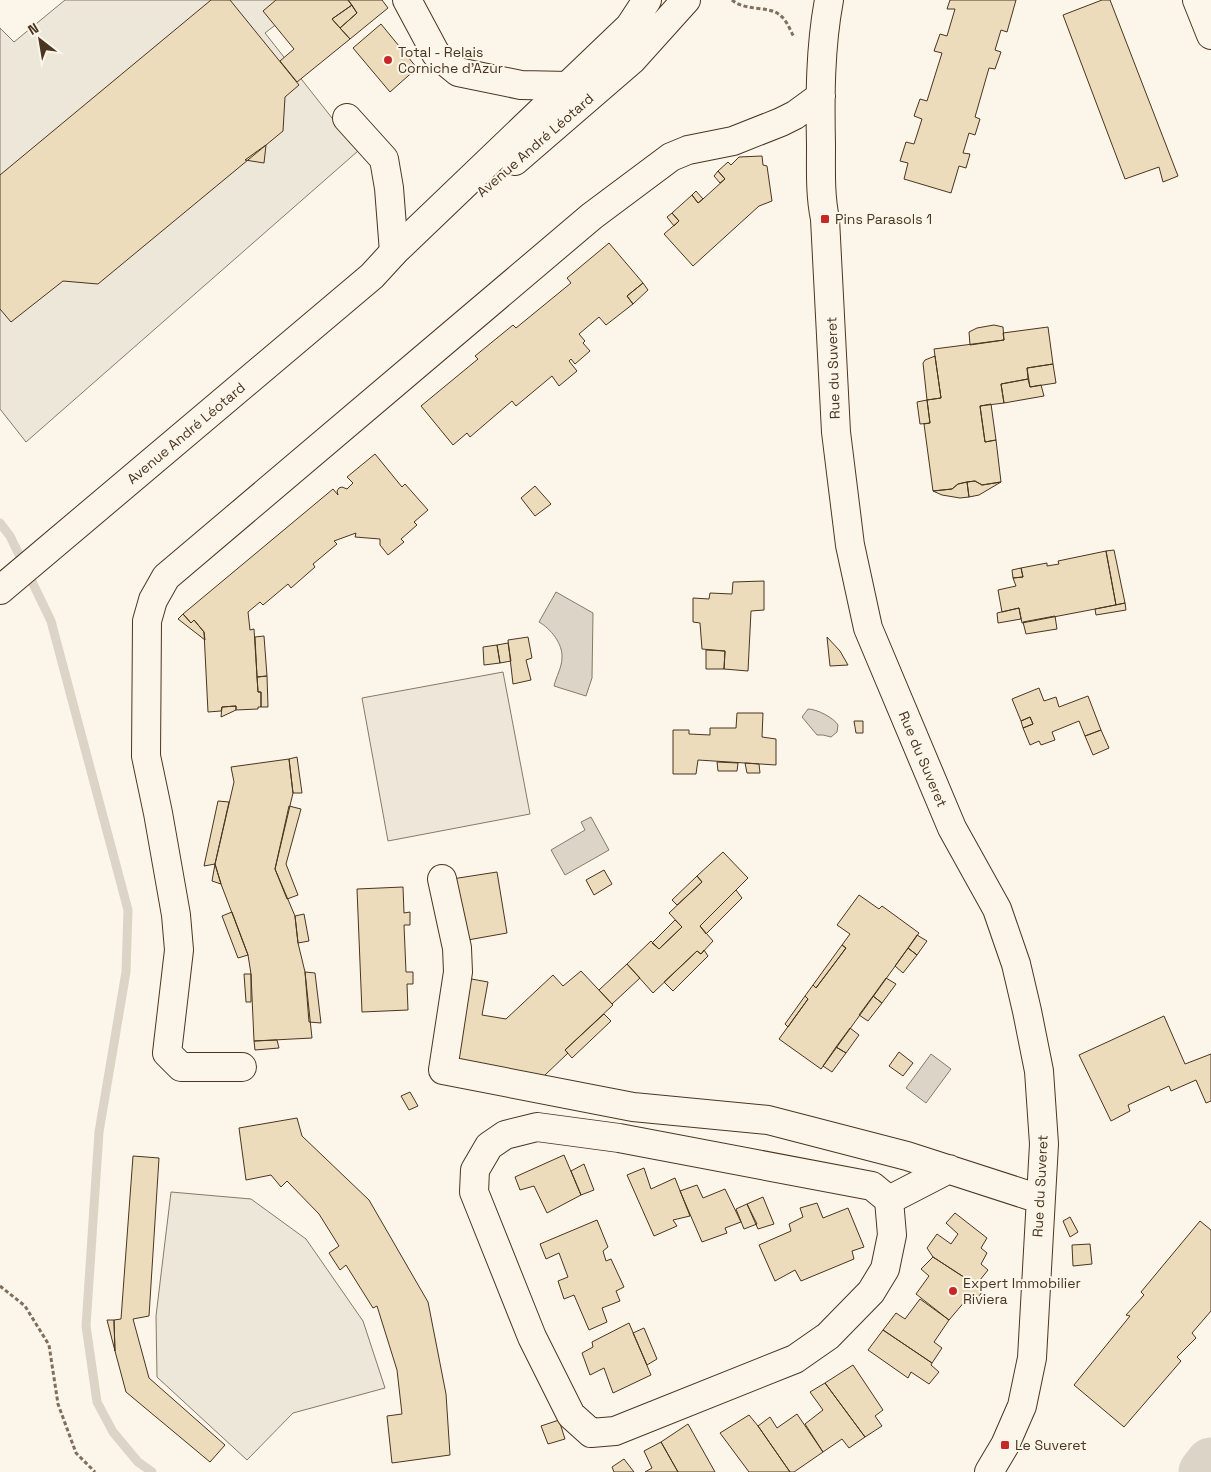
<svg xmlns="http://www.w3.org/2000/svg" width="1211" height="1472" viewBox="0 0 1211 1472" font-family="'Space Grotesk',sans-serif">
  <rect width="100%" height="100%" fill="#fbf6e9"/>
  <path fill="#ede6d9" stroke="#887966" d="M 503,672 L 530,814 L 388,841 L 362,698 Z"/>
  <path fill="#ede7d9" stroke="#887966" d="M 65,0 L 308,0 L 265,33 L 358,151 L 26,442 L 0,409 L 0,28 L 14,42 Z
    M 171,1192 L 251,1199 L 306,1239 L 363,1321 L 385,1388 L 293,1413 L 247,1460 L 157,1377 L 156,1316 Z"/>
  <path fill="#dcd4c6" stroke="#887966" d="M 556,592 L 593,613 L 592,678 L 586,696 L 554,686 C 556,677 562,667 562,658 C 563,644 551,629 539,622 Z
    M 808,709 C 817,709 834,718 838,725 L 837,732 L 831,737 L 823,735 L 817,735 L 802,717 Z
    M 591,817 L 609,850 L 565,875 L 551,850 L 585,830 L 581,822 Z
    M 931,1054 L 951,1069 L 926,1103 L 906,1088 Z"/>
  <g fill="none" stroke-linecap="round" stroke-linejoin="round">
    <path stroke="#dcd4c6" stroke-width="9" d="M 0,523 L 10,536 L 51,621 L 128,910 L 126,972 L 99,1132 L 86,1326 L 97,1402 L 113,1432 L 138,1462 L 152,1472"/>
    <path stroke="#dcd4c6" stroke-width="51" d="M 1204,1472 L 1211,1463"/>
  </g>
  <path fill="#ecdcbc" stroke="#4a3520" d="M 211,0 L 230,0 L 299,85 L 285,97 L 283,131 L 98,284 L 63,281 L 11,322 L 0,309 L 0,175 Z
    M 276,0 L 348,0 L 352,5 L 332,19 L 350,39 L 297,82 L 280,61 L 294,49 L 263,11 Z
    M 348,0 L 382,0 L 388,8 L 350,39 L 340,28 L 357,13 Z
    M 950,0 L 1016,0 L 1007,32 L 1001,30 L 995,50 L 1001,52 L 995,69 L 989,68 L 975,117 L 980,119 L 975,135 L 969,133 L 963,153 L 970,154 L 966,168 L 959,166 L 951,193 L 904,179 L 908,163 L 900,161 L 906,142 L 914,144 L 922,119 L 914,116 L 920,99 L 927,101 L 942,53 L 934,51 L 940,34 L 947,36 L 955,9 L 947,9 Z
    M 1102,0 L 1110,0 L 1178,176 L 1163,182 L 1159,167 L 1125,179 L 1063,15 Z
    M 352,5 L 357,13 L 340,28 L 332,19 Z
    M 381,24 L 417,68 L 390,92 L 353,48 Z
    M 266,145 L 264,163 L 245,160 L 256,152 Z
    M 762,156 L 763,165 L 767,166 L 772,201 L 759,206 L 693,266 L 664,234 L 679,221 L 672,213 L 692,195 L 698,203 L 703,199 L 725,179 L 718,171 L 728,162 L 731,165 L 739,157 Z
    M 718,171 L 725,179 L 720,183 L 714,176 Z
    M 696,191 L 703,199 L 698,203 L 692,195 Z
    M 672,213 L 679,221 L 674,226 L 667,217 Z
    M 609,243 L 643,283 L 627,296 L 633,304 L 606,325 L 599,317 L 579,334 L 585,341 L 583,343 L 590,351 L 575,364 L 571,359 L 569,361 L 577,371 L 559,386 L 552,376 L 516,406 L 512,401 L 470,437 L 467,433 L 453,445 L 421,406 L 478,359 L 475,356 L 513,325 L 516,328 L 571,283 L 567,278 Z
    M 643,283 L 648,290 L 633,304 L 627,296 Z
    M 994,325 L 1003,327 L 1004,340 L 970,345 L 969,332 L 977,328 Z
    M 1048,327 L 1053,364 L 1027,368 L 1028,379 L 1001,384 L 1004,403 L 980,406 L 985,442 L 996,440 L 1001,482 L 982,485 L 975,481 L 967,482 L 958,484 L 952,489 L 933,491 L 924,424 L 930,423 L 927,400 L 941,398 L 934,349 L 1004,340 L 1003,333 Z
    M 935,356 L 941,398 L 927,400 L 923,363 L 925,360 Z
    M 1053,364 L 1056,383 L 1030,387 L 1027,368 Z
    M 1028,379 L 1030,387 L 1041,385 L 1044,396 L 1004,403 L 1001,384 Z
    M 927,400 L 930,423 L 920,424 L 917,402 Z
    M 991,404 L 996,440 L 985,442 L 980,406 Z
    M 375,454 L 402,487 L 405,484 L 428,510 L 414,522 L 417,525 L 401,539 L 404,542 L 388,555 L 380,545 L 380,539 L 355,537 L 356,533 L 334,541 L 337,544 L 313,564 L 315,567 L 291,588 L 288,584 L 263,605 L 260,602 L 248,612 L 250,630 L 254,629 L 258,692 L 261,692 L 261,707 L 258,707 L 258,709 L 236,710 L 236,706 L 222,707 L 221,711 L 208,712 L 204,632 L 194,620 L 191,623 L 183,614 L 333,489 L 338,495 L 337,491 L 339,488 L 342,487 L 347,489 L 353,483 L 347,477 Z
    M 975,481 L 982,485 L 1001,482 L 979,495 L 969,497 L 967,482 Z
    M 967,482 L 969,497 L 960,498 L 942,495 L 933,491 L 952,489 L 958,484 Z
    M 535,486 L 551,504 L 535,516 L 521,498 Z
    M 1114,550 L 1125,603 L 1116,605 L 1106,551 Z
    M 1106,551 L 1116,605 L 1022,623 L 1019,608 L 1002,612 L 998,590 L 1016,586 L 1013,578 L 1023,577 L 1021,568 L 1047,563 L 1047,566 L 1059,564 L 1058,561 Z
    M 1021,568 L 1023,577 L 1013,578 L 1012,570 Z
    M 764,581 L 764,610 L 751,611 L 748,671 L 724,669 L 725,651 L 702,649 L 700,623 L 693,622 L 693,598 L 709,599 L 710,593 L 732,594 L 733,582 Z
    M 1125,603 L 1126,610 L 1096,615 L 1095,609 Z
    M 1019,608 L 1021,619 L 998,623 L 997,613 Z
    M 183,614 L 191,623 L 194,620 L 204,632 L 205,640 L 178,619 Z
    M 1055,616 L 1057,629 L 1026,634 L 1023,622 Z
    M 264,636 L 267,676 L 257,677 L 255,637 Z
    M 528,637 L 532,658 L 526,660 L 531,680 L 513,684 L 508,640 Z
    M 827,637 L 840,651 L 848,665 L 830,666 Z
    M 508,643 L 511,661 L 500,663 L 497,645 Z
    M 497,645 L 500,663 L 484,665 L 483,647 Z
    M 706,650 L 725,651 L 724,669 L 706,669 Z
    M 267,676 L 268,707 L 261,707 L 261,692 L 258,692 L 257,677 Z
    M 1039,688 L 1044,701 L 1056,697 L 1059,707 L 1088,696 L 1101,730 L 1085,736 L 1079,721 L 1052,732 L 1055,740 L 1041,745 L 1039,741 L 1030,745 L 1023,728 L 1033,724 L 1030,717 L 1021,721 L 1012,699 Z
    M 236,706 L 236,710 L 221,717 L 222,707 Z
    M 737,713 L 763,713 L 762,737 L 776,739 L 776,765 L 698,760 L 696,774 L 673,774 L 673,730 L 689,730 L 689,734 L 710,735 L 710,728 L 736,728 Z
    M 1030,717 L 1033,724 L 1023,728 L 1021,721 Z
    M 854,721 L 863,721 L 863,733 L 856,733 Z
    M 1101,730 L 1109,748 L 1093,755 L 1085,736 Z
    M 297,757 L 302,793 L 293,793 L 289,759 Z
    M 289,759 L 293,793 L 275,869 L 295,916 L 298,943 L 305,972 L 312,1038 L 254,1041 L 251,974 L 248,955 L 221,884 L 215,864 L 234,782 L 231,767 Z
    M 717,762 L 738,763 L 737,771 L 718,771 Z
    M 745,763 L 759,764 L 760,773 L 747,773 Z
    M 218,801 L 229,802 L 215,864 L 204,866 Z
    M 289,806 L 301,809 L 286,864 L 298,895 L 287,899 L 275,869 Z
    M 723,852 L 748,878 L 700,926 L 713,941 L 701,954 L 697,951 L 653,993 L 627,964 L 651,941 L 659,949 L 682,927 L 669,913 L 702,882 L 697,876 Z
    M 215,864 L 221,884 L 212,881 Z
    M 604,870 L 612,884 L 594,895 L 586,880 Z
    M 497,872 L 507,933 L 462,941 L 452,879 Z
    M 697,876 L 702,882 L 677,905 L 672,900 Z
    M 403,887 L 404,913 L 410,912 L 410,925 L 404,925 L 406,972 L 413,972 L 413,984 L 407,984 L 408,1010 L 362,1012 L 357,889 Z
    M 736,890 L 742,898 L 706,934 L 700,926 Z
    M 859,895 L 879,909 L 882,906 L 919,933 L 821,1069 L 779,1039 L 808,999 L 805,996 L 813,985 L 816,988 L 846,948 L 842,945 L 850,934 L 837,925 Z
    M 232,912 L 248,955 L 238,958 L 222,916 Z
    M 304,914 L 309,941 L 298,943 L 295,916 Z
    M 675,920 L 682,927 L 659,949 L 652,943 Z
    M 917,935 L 927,941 L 917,955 L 908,948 Z
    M 842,945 L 846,948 L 816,988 L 813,985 Z
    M 908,948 L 917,955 L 903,973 L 895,966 Z
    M 704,950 L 708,956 L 673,991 L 664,982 L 697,951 L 701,954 Z
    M 627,964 L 640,978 L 612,1004 L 599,990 Z
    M 581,971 L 613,1005 L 565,1050 L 568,1053 L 544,1076 L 453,1061 L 466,978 L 488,982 L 482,1015 L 506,1019 L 553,975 L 563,986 Z
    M 305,972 L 315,973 L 321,1023 L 309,1022 Z
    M 244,974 L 251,974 L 251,1002 L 246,1002 Z
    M 886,978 L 896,984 L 882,1003 L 873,996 Z
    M 805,996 L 808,999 L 788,1027 L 785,1024 Z
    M 873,996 L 882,1003 L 868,1021 L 859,1015 Z
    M 604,1014 L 611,1021 L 572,1058 L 565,1050 Z
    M 1164,1016 L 1185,1064 L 1211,1054 L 1211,1101 L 1206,1103 L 1196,1080 L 1171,1091 L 1169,1086 L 1128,1105 L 1130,1111 L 1111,1121 L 1079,1055 Z
    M 850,1028 L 859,1035 L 846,1053 L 836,1047 Z
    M 277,1040 L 279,1048 L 255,1050 L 254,1041 Z
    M 836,1047 L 846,1053 L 832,1072 L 823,1066 Z
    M 899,1052 L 913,1063 L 903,1076 L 889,1066 Z
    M 410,1092 L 418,1106 L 409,1110 L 401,1096 Z
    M 297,1118 L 302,1136 L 369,1200 L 428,1302 L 446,1394 L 450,1455 L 392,1463 L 387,1416 L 402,1414 L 397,1370 L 377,1306 L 373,1308 L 346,1265 L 340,1270 L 329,1253 L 339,1246 L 319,1214 L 287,1181 L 281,1187 L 271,1175 L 246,1180 L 239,1128 Z
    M 564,1155 L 581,1195 L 547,1213 L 534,1186 L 520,1190 L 515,1177 Z
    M 133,1156 L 159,1158 L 149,1316 L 133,1319 L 149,1378 L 225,1445 L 210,1462 L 126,1392 L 115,1351 L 114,1323 L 114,1320 L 121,1319 Z
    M 584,1164 L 594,1190 L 581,1195 L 571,1171 Z
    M 644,1168 L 651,1189 L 675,1178 L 690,1216 L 673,1220 L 677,1226 L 654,1236 L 627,1175 Z
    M 697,1185 L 703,1198 L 725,1189 L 741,1222 L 725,1228 L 727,1233 L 702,1242 L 680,1191 Z
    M 763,1197 L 774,1224 L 758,1229 L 747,1204 Z
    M 817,1203 L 823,1218 L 848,1208 L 864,1247 L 852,1251 L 854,1259 L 801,1281 L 795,1270 L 775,1281 L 759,1245 L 791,1231 L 789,1224 L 803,1217 L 800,1208 Z
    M 747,1204 L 757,1224 L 744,1229 L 736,1209 Z
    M 955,1213 L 987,1238 L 981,1248 L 987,1253 L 981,1264 L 988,1270 L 976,1285 L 933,1257 L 927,1248 L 937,1234 L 951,1244 L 958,1234 L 946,1223 Z
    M 1070,1217 L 1078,1232 L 1070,1237 L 1063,1221 Z
    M 597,1220 L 608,1247 L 603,1251 L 606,1261 L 611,1259 L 624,1287 L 616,1291 L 620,1301 L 602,1308 L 607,1322 L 589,1330 L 574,1295 L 564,1299 L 558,1281 L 568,1277 L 559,1253 L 546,1259 L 540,1244 Z
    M 1200,1221 L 1211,1230 L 1211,1311 L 1192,1333 L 1196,1338 L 1177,1357 L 1181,1361 L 1124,1427 L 1074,1385 L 1130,1316 L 1126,1315 L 1144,1295 L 1141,1292 Z
    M 1090,1244 L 1092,1264 L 1073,1266 L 1072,1245 Z
    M 933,1257 L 976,1285 L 982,1292 L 973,1304 L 966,1300 L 949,1320 L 916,1294 L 929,1276 L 921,1269 Z
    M 920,1299 L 949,1320 L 934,1342 L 942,1348 L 932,1363 L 883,1330 L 896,1313 L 905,1319 Z
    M 107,1320 L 114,1320 L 115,1351 Z
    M 629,1323 L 651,1375 L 613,1393 L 604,1368 L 590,1375 L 582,1353 L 593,1347 L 592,1342 Z
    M 644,1328 L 657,1359 L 647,1365 L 633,1333 Z
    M 883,1330 L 932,1363 L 931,1365 L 939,1372 L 929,1384 L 911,1372 L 908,1378 L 868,1350 Z
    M 853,1365 L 883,1410 L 875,1416 L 882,1426 L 865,1437 L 825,1383 Z
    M 825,1383 L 865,1437 L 849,1448 L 842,1439 L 823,1452 L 805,1424 L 823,1410 L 810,1392 Z
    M 797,1414 L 823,1452 L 794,1472 L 790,1472 L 758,1426 L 770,1417 L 777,1428 Z
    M 749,1415 L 758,1426 L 790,1472 L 749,1472 L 720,1433 Z
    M 559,1420 L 565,1439 L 548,1444 L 541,1426 Z
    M 688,1424 L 715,1472 L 678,1472 L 661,1442 Z
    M 661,1442 L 678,1472 L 645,1472 L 652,1468 L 644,1451 Z
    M 624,1459 L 634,1472 L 614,1472 L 612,1467 Z"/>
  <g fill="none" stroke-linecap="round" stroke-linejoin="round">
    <defs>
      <path id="minor" d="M 407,0 L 436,54 L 458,72 L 521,85 L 569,86
        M 829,0 C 820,48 820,98 821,146 C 821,171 820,195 825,219 L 836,432 L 850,545 L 868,628 L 952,828 L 997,909 L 1016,964 L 1027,1011 L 1039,1071 L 1044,1144 L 1032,1358 L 1022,1406 L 1005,1445 L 989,1472
        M 1197,0 L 1211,35
        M 347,118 L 384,159 L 389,188 L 394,252
        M 442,879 L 457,948 L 458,972 L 443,1070 L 633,1107 L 768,1120 L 907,1156 L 1040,1199
        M 242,1067 L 181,1067 L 167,1053 L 179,950 L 176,915 L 158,813 L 146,756 L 147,621 L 153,600 L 166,577 L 592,216 L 671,157 L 688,150 L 733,141 L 781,122 L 795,115 L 821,96
        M 889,1200 L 892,1235 L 885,1269 L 871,1292 L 828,1336 L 795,1359 L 615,1431 L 591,1433 L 571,1415 L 532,1337 L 474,1192 L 475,1170 L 489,1146 L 505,1135 L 537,1127 L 619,1138 L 872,1186 L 889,1200 L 949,1169"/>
      <path id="major" d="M 515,161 L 632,60 L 686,0
        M 0,590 L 372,276 L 394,252 L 630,26 L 647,0"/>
    </defs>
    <use href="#minor" stroke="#4a3520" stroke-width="30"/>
    <use href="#major" stroke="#4a3520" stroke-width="30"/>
    <path stroke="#7f6f5c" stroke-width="3" stroke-dasharray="4 2.5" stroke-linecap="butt" d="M 732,0 C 746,12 770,5 781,16 C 787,21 790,30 794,37
      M 0,1286 L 25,1306 L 49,1345 L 58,1404 L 76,1453 L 95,1472"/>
    <use href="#minor" stroke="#fbf6e9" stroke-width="28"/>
    <use href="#major" stroke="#fbf6e9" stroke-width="28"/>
  </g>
  <g fill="#c62828" stroke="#fbf6e9" stroke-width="2">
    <circle cx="388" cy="60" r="5"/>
    <rect x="820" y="214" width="10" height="10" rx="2.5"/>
    <circle cx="953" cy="1291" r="5"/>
    <rect x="1000" y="1440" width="10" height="10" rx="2.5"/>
  </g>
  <g text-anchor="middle" stroke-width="4" stroke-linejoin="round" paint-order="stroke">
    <g font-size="14" fill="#4a3520" stroke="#fbf6e9" text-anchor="start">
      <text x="398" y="57">Total - Relais<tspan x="398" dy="16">Corniche d'Azur</tspan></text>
      <text x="835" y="224">Pins Parasols 1</text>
      <text x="963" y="1288">Expert Immobilier<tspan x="963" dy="16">Riviera</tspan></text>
      <text x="1015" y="1450">Le Suveret</text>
    </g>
    <g font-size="14" fill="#4a3520" stroke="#fbf6e9">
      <text transform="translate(535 145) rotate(-41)" y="5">Avenue André Léotard</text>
      <text transform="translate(833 368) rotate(-92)" y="5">Rue du Suveret</text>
      <text transform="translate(186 433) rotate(-40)" y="5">Avenue André Léotard</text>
      <text transform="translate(923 759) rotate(67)" y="5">Rue du Suveret</text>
      <text transform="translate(1040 1186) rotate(-87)" y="5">Rue du Suveret</text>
    </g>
  </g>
  <g transform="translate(40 40) rotate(329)" stroke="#fbf6e9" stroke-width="4" paint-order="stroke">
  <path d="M0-4L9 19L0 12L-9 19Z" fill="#4a3520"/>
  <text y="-8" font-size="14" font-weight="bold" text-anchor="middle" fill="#4a3520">N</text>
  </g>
</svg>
